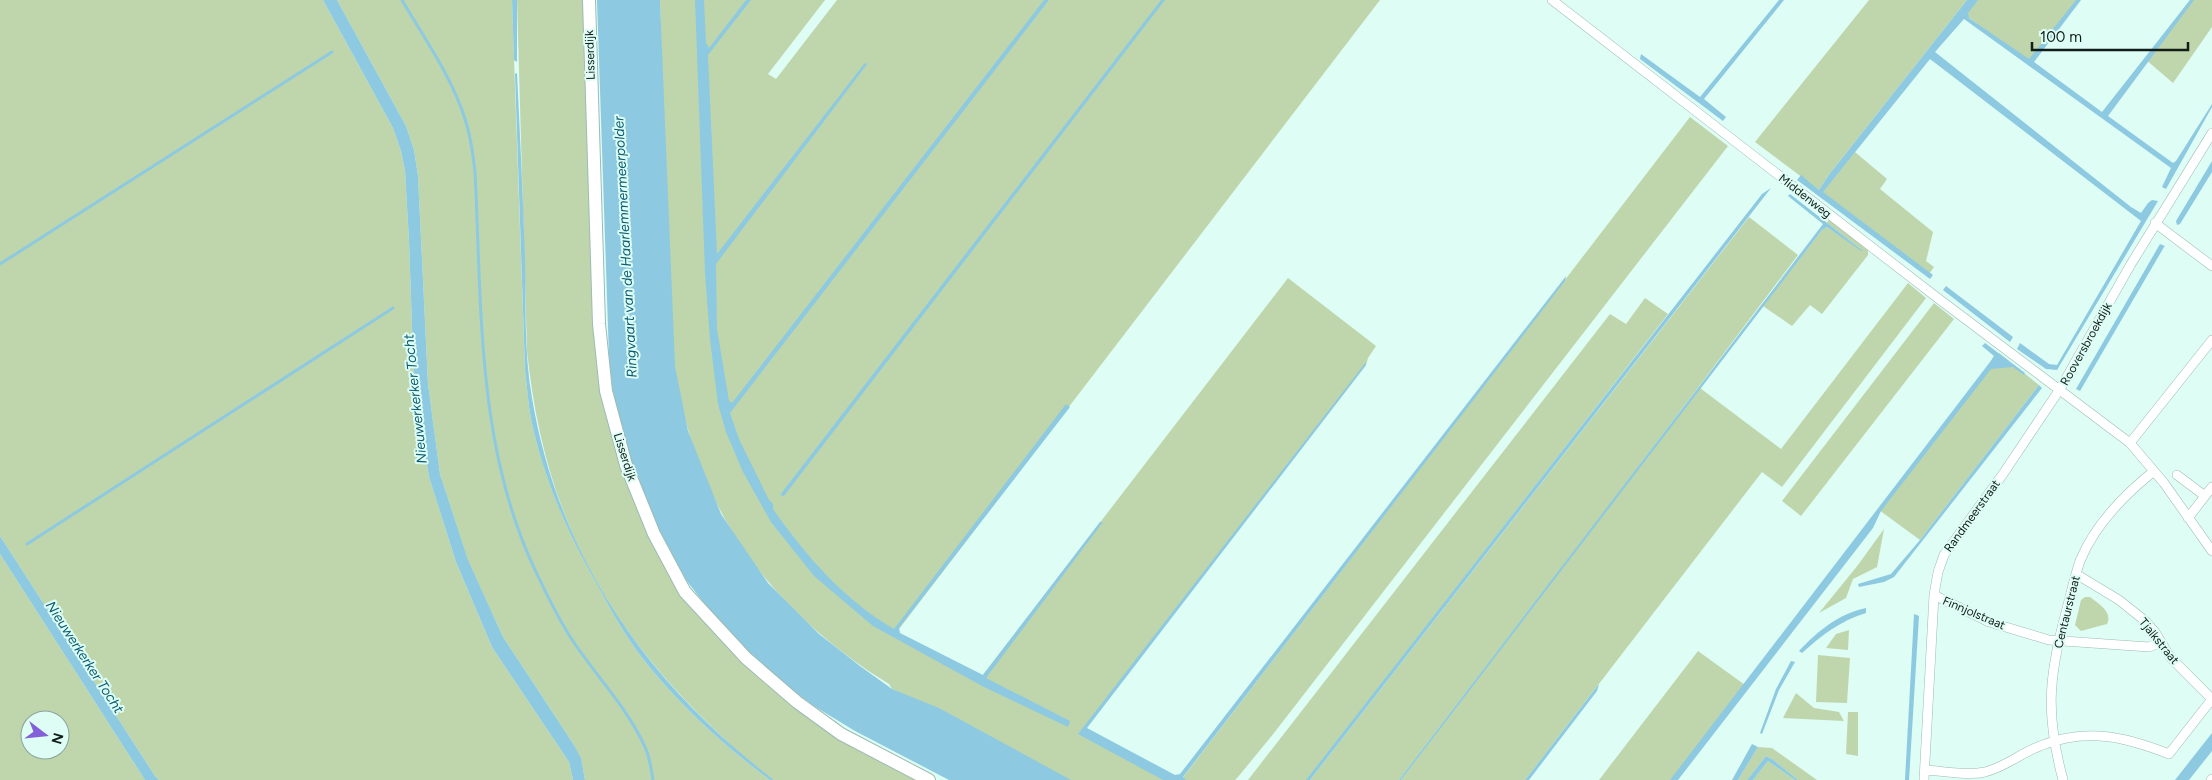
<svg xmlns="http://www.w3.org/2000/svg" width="2212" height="780" viewBox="0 0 2212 780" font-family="Figtree,sans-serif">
  <rect width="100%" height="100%" fill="#ddfdf5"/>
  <path fill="#bfd6ad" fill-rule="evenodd" d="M 0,0 L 323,0 L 393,128 L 401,151 L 405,171 L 409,241 L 414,384 L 429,477 L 456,562 L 492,647 L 569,762 L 573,780 L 159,780 L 155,776 L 0,536 Z
    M 337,0 L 512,0 L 525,370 C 527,386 528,403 531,419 C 544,480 569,536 600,590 C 615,618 631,645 651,669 C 686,711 727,748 770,780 L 585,780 L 581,759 L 574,745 L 503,637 L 468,561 L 440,474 L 428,384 L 418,176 L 414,150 L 406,126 Z
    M 517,0 L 586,0 L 603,391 L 685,597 C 709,629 745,670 778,693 C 823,724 871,751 918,780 C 881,780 845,780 808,780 C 798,780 783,780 774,780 C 762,775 722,737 711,726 C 599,618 543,506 527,351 Z
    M 660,0 L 825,0 L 768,74 L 776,79 L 837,0 L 1380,0 L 896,633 L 942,659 L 982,676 L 1288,278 L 1376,346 L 1368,358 L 1366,365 L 1083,731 L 1176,780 L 1069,780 L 892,689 L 889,684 C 781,617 709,528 681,402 C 668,346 669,284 667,227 C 665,151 662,76 660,0 Z
    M 1869,0 L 1967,0 L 1828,176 L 1819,190 L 1755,142 Z
    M 1972,0 L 2077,0 L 2030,62 L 1965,15 Z
    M 2190,0 L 2212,0 L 2212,27 L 2173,83 L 2145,59 Z
    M 1690,117 L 1728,146 L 1274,733 L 1238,777 L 1235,780 L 1181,780 Z
    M 1855,152 L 1887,179 L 1880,189 L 1933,232 L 1926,261 L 1934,267 L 1929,274 L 1822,192 Z
    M 1749,217 L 1798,255 L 1611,503 L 1700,388 L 1781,449 L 1908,283 L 1926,298 L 1782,487 L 1762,472 L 1525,780 L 1401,780 L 1555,576 L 1399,780 L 1310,780 Z
    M 1830,218 L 1868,249 L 1868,255 L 1822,314 L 1810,305 L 1792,326 L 1763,306 L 1822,230 L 1827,227 L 1863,251 L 1827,223 Z
    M 1645,298 L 1668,314 L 1307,780 L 1248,780 L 1610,314 L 1626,324 Z
    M 1934,303 L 1954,319 L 1801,516 L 1782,501 Z
    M 1999,353 L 2039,385 L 1920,540 L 1879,510 Z
    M 1884,529 L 1877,567 L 1853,579 L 1846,598 L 1819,613 L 1858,565 Z
    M 0,554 L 145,780 L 0,780 ZM 30,720 L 60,720 L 60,750 L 30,750 Z
    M 2085,597 L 2090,597 C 2099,604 2113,612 2107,624 L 2081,631 L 2075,625 L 2081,600 Z
    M 1849,630 L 1848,650 L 1826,648 L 1836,634 Z
    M 1698,651 L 1745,685 L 1673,780 L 1599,780 Z
    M 1818,655 L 1850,658 L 1847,703 L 1816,702 Z
    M 1796,693 L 1814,708 L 1839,712 L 1844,721 L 1783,718 Z
    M 1848,712 L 1858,712 L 1858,756 L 1846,754 Z
    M 1758,747 L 1772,748 L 1817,780 L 1798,780 L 1772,759 L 1766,756 L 1747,780 L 1738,780 Z
    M 1768,761 L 1771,763 L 1795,780 L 1753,780 Z"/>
  <path fill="#8dc9e0" d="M 323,0 L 337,0 L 406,126 L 414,150 L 418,176 L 428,384 L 440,474 L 468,560 L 503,637 L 574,745 L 581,758 L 585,780 L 573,780 L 569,762 L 492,647 L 456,562 L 429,477 L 414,384 L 409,241 L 405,171 L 401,151 L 393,128 Z
    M 512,0 L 517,0 L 517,62 L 514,60 Z
    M 597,0 L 660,0 L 675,366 L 688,431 L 721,514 L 768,583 L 819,634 L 860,666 L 892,689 L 939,708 L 1071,780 L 949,780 L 855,731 L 814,706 L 787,686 L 744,647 L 718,621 L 686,580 L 655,522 L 635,476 L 614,403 L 609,357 Z
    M 695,0 L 704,0 L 706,43 L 709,48 L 746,0 L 751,0 L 708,55 L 717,254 L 864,64 L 868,63 L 716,264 L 717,329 L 729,401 L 732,403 L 1044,0 L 1049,0 L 730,413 L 739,439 L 769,500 L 773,504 L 773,509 C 807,557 843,599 894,629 L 1066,404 L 1070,407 L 899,628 L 900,633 L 983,675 L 1100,522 L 1103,522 L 986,678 L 1070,721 L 1068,727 L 982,686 L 873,626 L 814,576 L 771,522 L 743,472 L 726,432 L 718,404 L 710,339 L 705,273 Z
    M 1161,0 L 1165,0 L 784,496 L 780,495 Z
    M 1779,0 L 1784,0 L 1704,99 L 1726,117 L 1723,121 L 1640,59 L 1641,54 L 1700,97 Z
    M 1967,0 L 1978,0 L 1968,13 L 1969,18 L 2029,59 L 2076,0 L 2081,0 L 2034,62 L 2102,112 L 2190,0 L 2194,0 L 2108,116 L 2173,163 L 2176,161 L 2212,104 L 2212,107 L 2166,189 L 2162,187 L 2171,168 L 1964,19 L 1935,52 L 2131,207 L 2141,213 L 2148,203 L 2152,200 L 2158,201 L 2057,370 L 2046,369 L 2017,349 L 2020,343 L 2049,364 L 2057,365 L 2141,221 L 1930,59 L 1823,192 L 1933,275 L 1930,279 L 1797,180 L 1801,175 L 1819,190 L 1828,176 Z
    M 517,73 C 520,135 523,197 525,259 C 526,305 524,353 532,398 C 559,558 647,683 774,780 L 770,780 C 727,748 686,711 651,669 C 631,645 615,618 600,590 C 569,536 544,481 531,419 C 528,403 527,386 525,370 L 515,74 Z
    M 2212,161 L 2212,172 L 2180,224 L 2177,225 L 2176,221 Z
    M 1771,188 L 1310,780 L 1306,780 L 1762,194 Z
    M 1790,194 L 1863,251 L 1861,251 L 1827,227 L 1822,230 L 1401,780 L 1399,780 L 1823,224 L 1788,196 Z
    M 2160,244 L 2165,246 L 2164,247 L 2080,391 L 2076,389 Z
    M 1566,276 L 1565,281 L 1183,777 L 1186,780 L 1163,780 L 1078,734 L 1366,362 L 1366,365 L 1087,728 L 1175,775 L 1180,774 Z
    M 1946,286 L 2013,337 L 2010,342 L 1943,290 Z
    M 1985,343 L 2025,373 L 2024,375 L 2013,367 L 1991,369 L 1881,511 L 1873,528 L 1678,780 L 1670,780 L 1990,362 L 1994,356 L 1982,346 Z
    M 2039,385 L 2042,388 L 1894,577 L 1884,582 L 1859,587 L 1858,584 L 1891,574 L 1920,540 Z
    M 0,536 L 155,776 L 159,780 L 145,780 L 0,554 Z
    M 1866,608 L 1866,613 C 1840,621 1822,635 1802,653 L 1799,651 C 1818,631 1838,614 1866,608 Z
    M 1914,614 L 1919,616 L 1909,780 L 1905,780 Z
    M 1791,661 L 1795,662 L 1779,690 L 1762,734 L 1760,733 L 1776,689 Z
    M 1599,684 L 1597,691 L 1529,780 L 1525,780 Z
    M 2212,733 L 2212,751 L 2189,780 L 2175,780 Z
    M 1752,744 L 1758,747 L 1738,780 L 1732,780 Z
    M 1766,756 L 1772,759 L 1798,780 L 1795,780 L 1768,761 L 1753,780 L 1747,780 Z"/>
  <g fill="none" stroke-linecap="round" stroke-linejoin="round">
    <path stroke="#8dc9e0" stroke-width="3" d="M 402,0 C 424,38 452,77 465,119 C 471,137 473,154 475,172 C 482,307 476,449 537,574 C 548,597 560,623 575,644 C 598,678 628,709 645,747 C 650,757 651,769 653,780
      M 0,264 L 332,52
      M 27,544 L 393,308"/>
    <defs>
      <path id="street" d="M 1552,0 L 1935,296 L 2130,443 L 2164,483 L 2212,551
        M 2155,223 L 2212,266
        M 2130,443 L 2212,340
        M 2177,475 L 2205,496
        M 2188,518 L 2212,487
        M 1934,595 L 1989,622 L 2049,640 L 2149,647 L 2161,642
        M 1925,770 C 1944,771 1967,776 1985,772 C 2005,767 2021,753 2040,746 C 2086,727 2126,737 2169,754 L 2212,699 L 2170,657 L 2155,632 L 2144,620 L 2119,600 L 2076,574
        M 1924,780 L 1934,595 L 1938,572 L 1944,555 L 2003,474 L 2060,389 L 2131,264 L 2212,133
        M 2063,780 C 2046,716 2048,680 2065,616 C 2070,598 2074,578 2080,561 C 2095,524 2124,495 2154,471
        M 2211,780 L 2212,779"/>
      <path id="secondary" d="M 589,0 L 599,324 L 606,391 L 626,465 L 654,534 L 685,592 L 746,658 L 797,702 L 841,734 L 929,780"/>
    </defs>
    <use href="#street" stroke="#9dbbb4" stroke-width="10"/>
    <use href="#secondary" stroke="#9dbbb4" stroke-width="14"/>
    <use href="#street" stroke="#fff" stroke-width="9"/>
    <use href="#secondary" stroke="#fff" stroke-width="12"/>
  </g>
  <g text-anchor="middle" stroke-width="4" stroke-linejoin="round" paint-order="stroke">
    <g font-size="12" fill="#121d1a" stroke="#ddfdf5">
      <text transform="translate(590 55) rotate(-92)" y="4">Lisserdijk</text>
      <text transform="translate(1805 196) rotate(38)" y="4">Middenweg</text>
      <text transform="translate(2086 344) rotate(-61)" y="4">Rooversbroekdijk</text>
      <text transform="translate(625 457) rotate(72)" y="4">Lisserdijk</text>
      <text transform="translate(1972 516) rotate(-54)" y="4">Randmeerstraat</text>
      <text transform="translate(2067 612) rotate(-76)" y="4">Centaurstraat</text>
      <text transform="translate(1974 613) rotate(23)" y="4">Finnjolstraat</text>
      <text transform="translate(2159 641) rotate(51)" y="4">Tjalkstraat</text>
    </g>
    <g font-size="14" font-style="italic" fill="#0b5c74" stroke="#ddfdf5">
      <text transform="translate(625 247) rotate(-93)" y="5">Ringvaart van de Haarlemmermeerpolder</text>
      <text transform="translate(415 399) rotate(-96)" y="5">Nieuwerkerker Tocht</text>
      <text transform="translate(85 657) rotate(57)" y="5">Nieuwerkerker Tocht</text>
    </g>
  </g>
  <g transform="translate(45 735) rotate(106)"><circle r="24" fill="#ddfdf5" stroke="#8ca39d"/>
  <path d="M0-4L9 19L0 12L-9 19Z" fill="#835fda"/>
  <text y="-8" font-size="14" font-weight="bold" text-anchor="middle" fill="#121d1a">N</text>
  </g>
  <path d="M2032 42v8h156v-8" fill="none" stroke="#121d1a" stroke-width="2.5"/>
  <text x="2040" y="42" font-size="15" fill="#121d1a" stroke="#ddfdf5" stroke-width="4" paint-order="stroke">100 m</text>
</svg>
